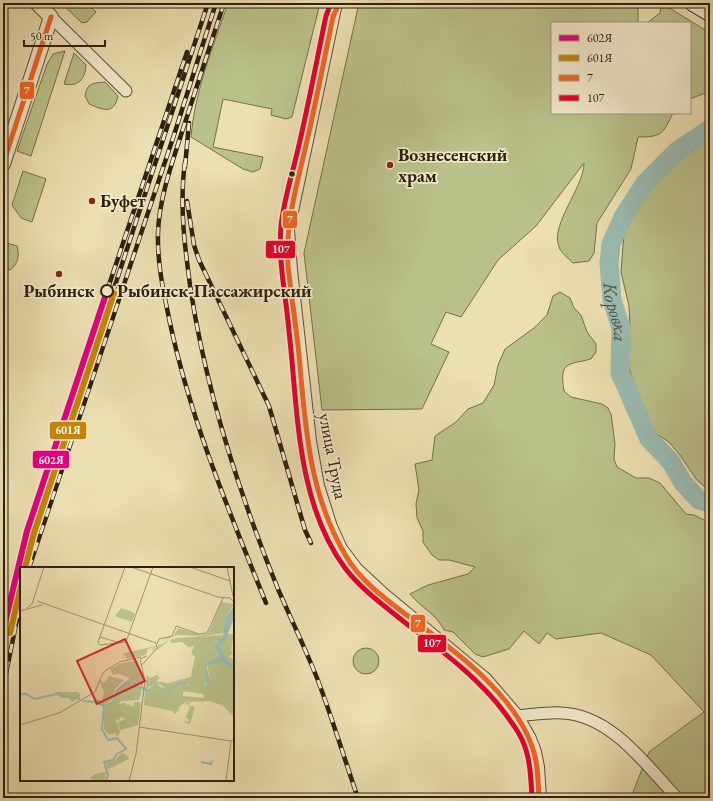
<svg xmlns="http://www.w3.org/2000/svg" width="713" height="801" viewBox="0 0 713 801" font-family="'EB Garamond',serif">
  <rect width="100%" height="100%" fill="#ecdfb1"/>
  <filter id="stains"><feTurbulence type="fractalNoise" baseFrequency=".005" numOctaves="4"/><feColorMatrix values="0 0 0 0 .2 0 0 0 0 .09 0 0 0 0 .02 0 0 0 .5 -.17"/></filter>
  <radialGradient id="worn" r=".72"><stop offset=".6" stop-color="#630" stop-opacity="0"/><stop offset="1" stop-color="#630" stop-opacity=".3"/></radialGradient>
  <path fill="#bac18a" stroke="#74704c" d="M 61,3 L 87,3 L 96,12 L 87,22 L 82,23 Z
    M 228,3 L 320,3 L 292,117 L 286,119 L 271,115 L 272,109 L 223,99 L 213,147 L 263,157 L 260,169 L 253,172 L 243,169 L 191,137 C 195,90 213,47 228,3 Z
    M 359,3 L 638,3 L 638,23 L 552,23 L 552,113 L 673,113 C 663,134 662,137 638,137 L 631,169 L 597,223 L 594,253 L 589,261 L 573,263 C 569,259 561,253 559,247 C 550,224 584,188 584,163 L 536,226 L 498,260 L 461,317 L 446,312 L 431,344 L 449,352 L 422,409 L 322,410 L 304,253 Z
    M 661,6 L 671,9 L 710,33 L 710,91 L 690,99 L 690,23 L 647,23 L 660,13 Z
    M 65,51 L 31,156 L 17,151 L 47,64 L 53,54 Z
    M 74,53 L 86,65 C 85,80 78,87 64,84 Z
    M 105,82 L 118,96 C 114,115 103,110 89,104 L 85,96 C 87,83 93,83 105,82 Z
    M 710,135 L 710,488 L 704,486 L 696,479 L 680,455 L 669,442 L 655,433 L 648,418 L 632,378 L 628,364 L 626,339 L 630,328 L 629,306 L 621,272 L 624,233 L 644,194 L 664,171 L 688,149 Z
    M 23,171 L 46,179 L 32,222 L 21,218 L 12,205 Z
    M 7,243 L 17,246 C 20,256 18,264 10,270 L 3,268 L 3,246 Z
    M 560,292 L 570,298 L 574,308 L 581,315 L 587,332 L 596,344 L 596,352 L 591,359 C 568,365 559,361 564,391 L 571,397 L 602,404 L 608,408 L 611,414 L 615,444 L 614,459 L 617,467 L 636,478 L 649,478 L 660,483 L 686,514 L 694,515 L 710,523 L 710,798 L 641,798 L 633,792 L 649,752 L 704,712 L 651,655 L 601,633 L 556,639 L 547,633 L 539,644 L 524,631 L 509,649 L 483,657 L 475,654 L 453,632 L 444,630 C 436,613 421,608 410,594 L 428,585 L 468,574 L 475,567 L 449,560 L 439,560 L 432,555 L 423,542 L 423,531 L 417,518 L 416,504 L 419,490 L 415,464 L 432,460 L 435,436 L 456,422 L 468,409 L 483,403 L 494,385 L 498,365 L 505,349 L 534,328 L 547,315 L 553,296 Z
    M353 661a13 13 0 1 1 26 0a13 13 0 1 1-26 0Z"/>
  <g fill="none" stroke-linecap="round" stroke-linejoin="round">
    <path stroke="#6f7e71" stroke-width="3" d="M 689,798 L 691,796 L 710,795"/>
    <path stroke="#9abcb3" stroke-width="19" id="s1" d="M 710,129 L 677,151 L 645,183 L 623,217 L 611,244 L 609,263 L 612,300 L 621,328 L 620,373 L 649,439 L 671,462 L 683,483 L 699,500 L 710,503"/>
    <defs>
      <path id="minor" d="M 51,17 L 126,91
        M 516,716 C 531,715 547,712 562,713 C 611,715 646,765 677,798"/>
      <path id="tertiary" d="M 335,3 L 287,230 L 290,270 L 309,441 L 317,486 L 330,527 L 340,549 L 355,569 L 384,596 L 485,680 L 516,716 L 529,739 L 534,752 L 537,767 L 539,798
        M 3,164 L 51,17 L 37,3"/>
      <path id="secondary" d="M 693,3 L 710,13"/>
    </defs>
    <use href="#minor" stroke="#5e5038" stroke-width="13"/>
    <use href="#tertiary" stroke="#5e5038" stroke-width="16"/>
    <use href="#secondary" stroke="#2e200f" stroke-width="18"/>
    <use href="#minor" stroke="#f3eacc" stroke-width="11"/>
    <use href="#tertiary" stroke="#f3eacc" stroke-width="14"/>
    <use href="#secondary" stroke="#f3eacc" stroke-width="16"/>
    <defs>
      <path id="rail" d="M 224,3 C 210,47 195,91 181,135 C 171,166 159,200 158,233 C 157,264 164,294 170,323 C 191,421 229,511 266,603
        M 185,162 C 179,206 185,249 191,292 C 207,394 239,493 278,589 C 291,619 305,648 317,678 C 332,717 344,758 358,798
        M 185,167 L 189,123
        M 187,201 L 194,245 L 199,260 L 269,406 L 305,530 L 311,543
        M 107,291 L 187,52
        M 22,568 L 208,3
        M 29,568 L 174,135 L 216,3
        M 3,647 L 21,572
        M 3,688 L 21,600"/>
    </defs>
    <use href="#rail" stroke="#2e200f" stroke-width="4.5"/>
    <use href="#rail" stroke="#f3eacc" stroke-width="3" stroke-dasharray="9" stroke-linecap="butt"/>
    <defs>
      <path id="bus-1" d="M 339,3 L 333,17 C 324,60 316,103 306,145 C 297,186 285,222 288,265 C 291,295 296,325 299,355 C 305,424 309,495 346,556 C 359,579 383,597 404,613 C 449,647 512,690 532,746 C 538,762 538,781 539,798
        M 3,164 L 51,17"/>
      <path id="bus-2" d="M 331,3 L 326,16 C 317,59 309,102 299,145 C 293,172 284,198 281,226 C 278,262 286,296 289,331 C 298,409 296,502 345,568 C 361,589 383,605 403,621 C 439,649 477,676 504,712 C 513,724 522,736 526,750 C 531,765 531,782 532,798"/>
    </defs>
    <use href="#bus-1" stroke="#f3eacc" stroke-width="8"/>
    <use href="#bus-2" stroke="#f3eacc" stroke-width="8"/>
    <use href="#bus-1" stroke="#f26522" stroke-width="5"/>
    <use href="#bus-2" stroke="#e4002b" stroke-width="5"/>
    <defs>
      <path id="rail-1" d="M 3,631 L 27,531 L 107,291"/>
      <path id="rail-2" d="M 25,568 L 34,533 L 114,293
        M 10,633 L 21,586"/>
    </defs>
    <use href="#rail-1" stroke="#f3eacc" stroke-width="9"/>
    <use href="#rail-2" stroke="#f3eacc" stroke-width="9"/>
    <use href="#rail-1" stroke="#e5007d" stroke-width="6"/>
    <use href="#rail-2" stroke="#c58404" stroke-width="6"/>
  </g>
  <g fill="#8f2418" stroke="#f3eacc" stroke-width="1.5">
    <circle cx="390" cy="165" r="4"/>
    <circle cx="92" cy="201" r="4"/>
    <circle cx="59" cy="274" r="4"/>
  </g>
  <circle fill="#2e200f" stroke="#f3eacc" stroke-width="1.5" cx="292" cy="174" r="3.5"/>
  <circle fill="#f3eacc" stroke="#2e200f" stroke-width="2" cx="107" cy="291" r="6"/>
  <g text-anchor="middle" stroke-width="3.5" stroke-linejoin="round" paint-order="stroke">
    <g font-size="18" font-weight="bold" fill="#2e200f" stroke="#f3eacc" text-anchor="start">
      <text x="398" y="161">Вознесенский<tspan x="398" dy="21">храм</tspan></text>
      <text x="100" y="207">Буфет</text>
      <text x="59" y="297" text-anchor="middle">Рыбинск</text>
    </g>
    <g font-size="18" font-weight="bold" fill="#2e200f" stroke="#f3eacc" text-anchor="start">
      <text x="117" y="297">Рыбинск-Пассажирский</text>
    </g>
    <g font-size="18" fill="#2e200f" stroke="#f3eacc">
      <text transform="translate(333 456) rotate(79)" y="6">улица Труда</text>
    </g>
    <g font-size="19" font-style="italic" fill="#4e4f40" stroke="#f3eacc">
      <text dy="7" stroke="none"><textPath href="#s1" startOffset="224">Коровка</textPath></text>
    </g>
  </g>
  <g transform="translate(20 567)">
    <rect width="214" height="214" fill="#ecdfb1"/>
    <path d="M 201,35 L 214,37 L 205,51 L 204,66 L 184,69 L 158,68 L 139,75 L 154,68 L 158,61 L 181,68 L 188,67 ZM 101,41 L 115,46 L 112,55 L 95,49 ZM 207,67 L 214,67 L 211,83 L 213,87 L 209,89 L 214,93 L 214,99 L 205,90 L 200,80 ZM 204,68 L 195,78 L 193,76 L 199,91 L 185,97 L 187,113 L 184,118 L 176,120 L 160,116 L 147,122 L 138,116 L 125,122 L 127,108 L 130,111 L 137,108 L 140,111 L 136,114 L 148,116 L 171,110 L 175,89 L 171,87 L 174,79 L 168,80 L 162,75 L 151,76 L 150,73 L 134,85 L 139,77 L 140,78 L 150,73 L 157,71 ZM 136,79 L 135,81 L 130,85 L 134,80 L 128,82 L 126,88 L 107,92 L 105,88 L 102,92 L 104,86 ZM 118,93 L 123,111 L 123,121 L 115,114 L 106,114 L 110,111 L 99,107 L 93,108 L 90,102 L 99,97 ZM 202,93 L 214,103 L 214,150 L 203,139 L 190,134 L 166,135 L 159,140 L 158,147 L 158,143 L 155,147 L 153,144 L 124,138 L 125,124 L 137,118 L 147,123 L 160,118 L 168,117 L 176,121 L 185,119 L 190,111 L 187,98 ZM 163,124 L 183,127 L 184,131 L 163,129 ZM 89,109 L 104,113 L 95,122 L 93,133 L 82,139 L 74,137 L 76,132 L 82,134 L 84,125 L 80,116 L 81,113 L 84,116 ZM 106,116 L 116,117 L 122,124 L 119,133 L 101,134 L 99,137 L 106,136 L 106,139 L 108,137 L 113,140 L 115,135 L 121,135 L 118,158 L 101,163 L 97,156 L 105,152 L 100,150 L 99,154 L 95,151 L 100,165 L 97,170 L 95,166 L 89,168 L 84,162 L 84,143 L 87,137 L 95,135 L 98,123 ZM 37,125 L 58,125 L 61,129 L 52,135 L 49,131 L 41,131 L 38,126 L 35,126 ZM 171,135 L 168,138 L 175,140 L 170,157 L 163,155 L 170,154 L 166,150 L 170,140 L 165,136 ZM 102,186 L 107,188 L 109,192 L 88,202 L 86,196 L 94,194 ZM 86,205 L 84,214 L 69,212 L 75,207 Z" fill="#bac18a" fill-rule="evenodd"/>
    <path d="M 214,39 L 214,51 L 206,72 L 200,79 L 205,90 L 214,99 L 214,103 L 201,94 L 186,99 L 190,112 L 185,119 L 176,121 L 168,117 L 160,118 L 147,124 L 140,117 L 127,124 L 122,123 L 120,119 L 128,122 L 138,116 L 147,122 L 158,116 L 168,116 L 177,120 L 186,117 L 185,97 L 199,90 L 193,76 L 187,73 L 184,75 L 183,76 L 182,75 L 187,73 L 190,73 L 195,78 L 203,69 L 205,51 Z" fill="#9abcb3"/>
    <path fill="none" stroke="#9abcb3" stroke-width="2" d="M 0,127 L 6,127 L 15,132 L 36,127 L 60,132M 63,134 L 76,135 L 84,139M 181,195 L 191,197 L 192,194M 86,214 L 88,208 L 84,195 L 93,193 L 97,187 L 106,182 L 97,171 L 88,173 L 82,162 L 84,139 L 94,135 L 97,123 L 107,115 L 115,116 L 121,122"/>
    <path fill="none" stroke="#a09370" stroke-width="1" d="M 105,0 L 78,75 L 80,78 L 106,75 L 133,0M 111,0 L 198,30 L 210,31 L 214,35M 170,0 L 210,14M 207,0 L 213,29M 17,34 L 136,76 L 137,81 L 122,98M 7,41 L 12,37 L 24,0M 0,44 L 22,38M 80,70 L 97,75M 137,77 L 139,72 L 152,69 L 156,59 L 179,67 L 187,66 L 203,31M 0,158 L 39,146 L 75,125 L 82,108 L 86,103 L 100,95 L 121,90M 119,160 L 211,174 L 214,171M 109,214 L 116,187 L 125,114 L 120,92 L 127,89M 206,214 L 211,174"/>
    <path fill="#d62828" fill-opacity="0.15" stroke="#d62828" stroke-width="2" d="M 105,72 L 125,114 L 77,137 L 57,94 Z"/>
    <rect width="214" height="214" fill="none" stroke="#2e200f" stroke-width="2"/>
  </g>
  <g stroke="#f3eacc" stroke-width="1.5">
    <rect x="19" y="81" width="16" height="19" rx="4" fill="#f26522"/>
    <rect x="282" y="210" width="16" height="19" rx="4" fill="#f26522"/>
    <rect x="265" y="240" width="31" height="19" rx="4" fill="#e4002b"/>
    <rect x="49" y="421" width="38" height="19" rx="4" fill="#c58404"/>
    <rect x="32" y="450" width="38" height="19" rx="4" fill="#e5007d"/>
    <rect x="410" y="614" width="16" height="19" rx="4" fill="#f26522"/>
    <rect x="417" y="634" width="30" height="19" rx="4" fill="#e4002b"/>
  </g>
  <g font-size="11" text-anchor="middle" font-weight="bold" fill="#fff">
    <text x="27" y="94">7</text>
    <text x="290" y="223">7</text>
    <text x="281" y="253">107</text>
    <text x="68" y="434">601Я</text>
    <text x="51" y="464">602Я</text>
    <text x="418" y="627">7</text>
    <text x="432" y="647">107</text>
  </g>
  <rect width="713" height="801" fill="none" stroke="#ecdfb1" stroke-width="16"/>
  <rect x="4" y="4" width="705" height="793" fill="none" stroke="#2e200f" stroke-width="2"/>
  <rect x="8" y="8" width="697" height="785" fill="none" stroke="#2e200f"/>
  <rect x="551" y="22" width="140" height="92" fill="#f3eacc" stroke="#a49980"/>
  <rect x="559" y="35" width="20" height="6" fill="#e5007d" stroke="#a49980"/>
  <text x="587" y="42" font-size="12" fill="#2e200f">602Я</text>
  <rect x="559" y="55" width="20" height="6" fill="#c58404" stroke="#a49980"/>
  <text x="587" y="62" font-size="12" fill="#2e200f">601Я</text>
  <rect x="559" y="75" width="20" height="6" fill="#f26522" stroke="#a49980"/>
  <text x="587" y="82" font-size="12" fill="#2e200f">7</text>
  <rect x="559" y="95" width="20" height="6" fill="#e4002b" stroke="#a49980"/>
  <text x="587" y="102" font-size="12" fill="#2e200f">107</text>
  <path d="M24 40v6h81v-6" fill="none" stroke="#2e200f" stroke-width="2"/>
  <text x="30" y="40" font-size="12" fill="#2e200f" stroke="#f3eacc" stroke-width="3" paint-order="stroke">50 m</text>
  <rect width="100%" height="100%" filter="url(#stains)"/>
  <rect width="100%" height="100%" fill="url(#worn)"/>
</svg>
